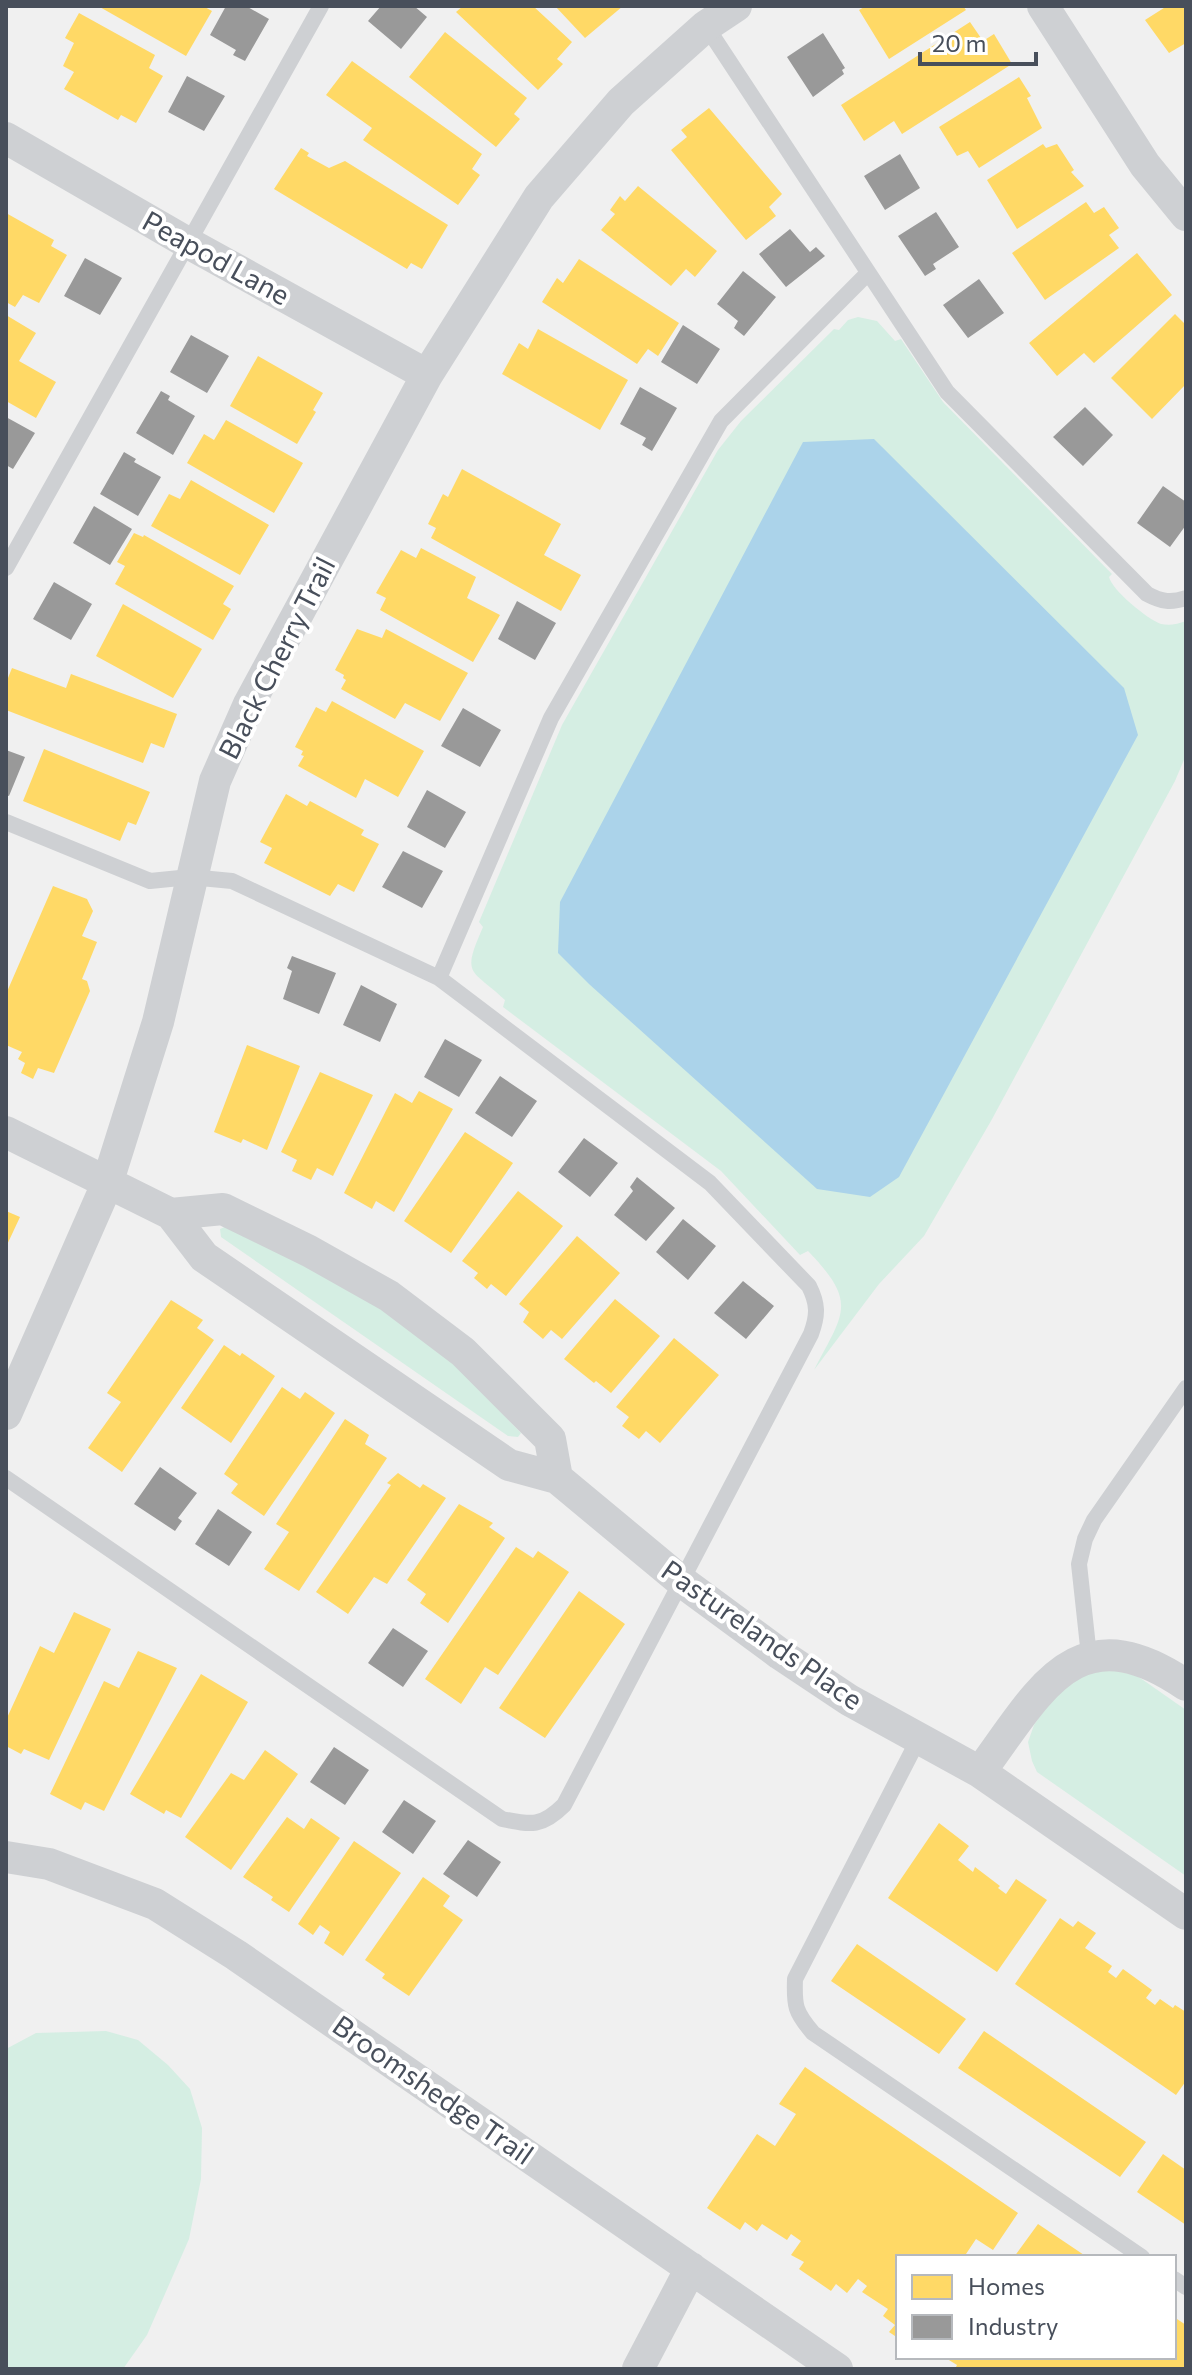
<svg xmlns="http://www.w3.org/2000/svg" width="1192" height="2375" viewBox="0 0 1192 2375" font-family="Commissioner,sans-serif">
  <rect width="100%" height="100%" fill="#f0f0f0"/>
  <path fill="#d5eee3" d="M 858,317 L 877,321 L 895,341 L 901,339 L 943,402 L 1112,574 L 1109,577 C 1112,590 1147,619 1161,624 C 1170,626 1177,624 1186,621 L 1186,755 L 1175,781 L 991,1121 L 924,1236 L 879,1284 L 814,1370 C 844,1312 858,1303 808,1251 L 800,1255 L 721,1171 L 503,1007 L 505,1000 C 471,968 461,977 483,927 L 479,922 L 562,725 L 718,450 L 741,421 L 834,329 L 839,330 L 848,320 Z
    M 227,1226 L 343,1282 L 446,1355 L 521,1433 L 518,1437 L 508,1436 L 221,1237 L 220,1229 Z
    M 1096,1667 L 1136,1675 L 1186,1710 L 1186,1876 L 1037,1772 L 1032,1761 L 1028,1742 L 1034,1725 L 1058,1690 Z
    M 106,2031 L 138,2040 L 168,2065 L 190,2089 L 202,2128 L 201,2179 L 189,2239 L 147,2335 L 123,2369 L 6,2369 L 6,2049 L 36,2033 Z"/>
  <path fill="#abd3ea" d="M 874,439 L 1124,688 L 1138,735 L 899,1177 L 870,1197 L 817,1189 L 589,984 L 558,953 L 560,902 L 803,442 Z"/>
  <path fill="#ffd966" d="M 98,6 L 203,6 L 212,11 L 186,56 Z
    M 463,6 L 533,6 L 572,42 L 557,59 L 563,64 L 538,90 L 456,12 Z
    M 555,6 L 623,6 L 585,38 Z
    M 866,6 L 963,6 L 966,10 L 889,59 L 859,10 Z
    M 1167,6 L 1186,6 L 1186,43 L 1169,53 L 1145,20 Z
    M 79,13 L 155,55 L 149,68 L 163,76 L 136,123 L 121,115 L 118,120 L 64,89 L 74,72 L 63,66 L 74,43 L 65,38 Z
    M 970,22 L 983,41 L 994,34 L 1012,64 L 902,134 L 894,121 L 864,141 L 841,105 Z
    M 445,32 L 527,98 L 514,114 L 520,119 L 496,147 L 409,77 Z
    M 352,61 L 482,154 L 472,169 L 480,175 L 458,205 L 363,140 L 372,128 L 326,95 Z
    M 1019,77 L 1031,96 L 1027,98 L 1042,128 L 979,168 L 968,151 L 957,156 L 939,127 Z
    M 709,108 L 782,194 L 769,207 L 776,216 L 746,240 L 671,150 L 687,137 L 681,130 Z
    M 1043,144 L 1046,148 L 1057,144 L 1074,170 L 1071,172 L 1084,186 L 1017,229 L 987,180 Z
    M 301,148 L 309,153 L 307,156 L 329,168 L 345,161 L 448,225 L 422,269 L 411,263 L 407,269 L 274,189 Z
    M 638,186 L 717,251 L 695,277 L 686,269 L 671,286 L 601,230 L 615,214 L 610,210 L 620,196 L 625,201 Z
    M 1086,202 L 1094,213 L 1104,207 L 1119,228 L 1109,235 L 1119,248 L 1045,300 L 1012,253 Z
    M 6,213 L 54,240 L 51,246 L 67,255 L 39,303 L 23,295 L 15,307 L 6,302 Z
    M 1137,253 L 1172,295 L 1094,363 L 1084,353 L 1057,376 L 1029,343 Z
    M 579,259 L 679,323 L 658,356 L 648,349 L 637,364 L 542,302 L 557,278 L 563,283 Z
    M 1175,314 L 1186,325 L 1186,384 L 1152,419 L 1111,378 Z
    M 6,315 L 36,333 L 19,361 L 56,382 L 36,418 L 6,401 Z
    M 538,329 L 628,380 L 600,430 L 502,374 L 519,343 L 528,349 Z
    M 258,356 L 323,393 L 313,410 L 316,412 L 297,444 L 230,406 Z
    M 226,420 L 303,463 L 274,513 L 187,463 L 204,434 L 214,440 Z
    M 462,469 L 561,524 L 544,555 L 581,575 L 561,611 L 431,538 L 436,528 L 428,524 L 443,494 L 448,497 Z
    M 191,480 L 269,525 L 240,575 L 151,526 L 169,494 L 180,499 Z
    M 134,533 L 143,537 L 144,535 L 234,586 L 223,604 L 231,609 L 213,640 L 115,584 L 125,566 L 117,562 Z
    M 421,548 L 476,577 L 467,598 L 500,615 L 473,662 L 380,610 L 386,598 L 376,593 L 401,550 L 416,558 Z
    M 123,604 L 202,649 L 173,698 L 96,656 Z
    M 357,629 L 382,638 L 386,629 L 468,673 L 440,721 L 405,703 L 395,719 L 341,689 L 346,680 L 343,678 L 344,675 L 335,670 Z
    M 12,668 L 66,688 L 71,674 L 177,714 L 164,748 L 151,743 L 143,763 L 6,710 L 6,683 Z
    M 332,701 L 424,751 L 398,797 L 365,779 L 356,798 L 298,766 L 304,756 L 301,755 L 303,751 L 295,747 L 316,707 L 326,712 Z
    M 44,749 L 150,792 L 136,825 L 128,822 L 120,841 L 23,801 Z
    M 286,794 L 307,806 L 310,801 L 364,830 L 361,835 L 379,844 L 354,892 L 338,884 L 330,896 L 264,863 L 272,848 L 260,842 Z
    M 53,886 L 87,899 L 93,911 L 82,936 L 97,942 L 82,979 L 87,981 L 90,991 L 54,1073 L 38,1068 L 33,1079 L 21,1073 L 25,1063 L 18,1059 L 22,1052 L 6,1045 L 6,994 Z
    M 247,1045 L 300,1066 L 267,1150 L 243,1139 L 241,1143 L 214,1132 Z
    M 320,1072 L 373,1095 L 333,1176 L 317,1168 L 311,1180 L 292,1171 L 297,1160 L 281,1152 Z
    M 419,1091 L 453,1109 L 394,1212 L 376,1201 L 372,1209 L 344,1193 L 395,1093 L 412,1103 Z
    M 465,1132 L 513,1163 L 451,1253 L 404,1221 Z
    M 518,1191 L 563,1226 L 506,1296 L 491,1284 L 487,1289 L 474,1278 L 478,1273 L 462,1261 Z
    M 6,1211 L 20,1217 L 6,1247 Z
    M 577,1236 L 620,1273 L 562,1339 L 551,1330 L 543,1339 L 523,1322 L 529,1312 L 519,1304 Z
    M 615,1299 L 660,1336 L 611,1393 L 596,1381 L 594,1383 L 564,1359 Z
    M 171,1300 L 203,1320 L 197,1328 L 214,1340 L 122,1472 L 88,1448 L 121,1402 L 107,1393 Z
    M 674,1338 L 719,1375 L 660,1443 L 646,1431 L 639,1439 L 622,1426 L 629,1417 L 616,1407 Z
    M 224,1345 L 240,1356 L 242,1353 L 275,1376 L 231,1443 L 181,1408 Z
    M 282,1387 L 300,1399 L 305,1392 L 335,1413 L 264,1516 L 231,1493 L 238,1484 L 224,1474 Z
    M 345,1419 L 369,1435 L 365,1444 L 387,1458 L 299,1591 L 264,1569 L 289,1532 L 276,1524 Z
    M 398,1473 L 420,1488 L 423,1484 L 446,1498 L 387,1584 L 374,1577 L 348,1614 L 316,1592 L 391,1485 L 387,1483 Z
    M 459,1504 L 493,1523 L 489,1527 L 505,1538 L 448,1623 L 420,1603 L 426,1594 L 407,1580 Z
    M 516,1547 L 533,1558 L 538,1551 L 569,1572 L 498,1675 L 485,1667 L 461,1704 L 425,1679 Z
    M 579,1591 L 625,1624 L 545,1738 L 499,1708 Z
    M 74,1612 L 111,1629 L 49,1760 L 24,1749 L 21,1754 L 6,1746 L 6,1720 L 40,1646 L 54,1653 Z
    M 138,1651 L 177,1668 L 104,1811 L 85,1802 L 81,1810 L 50,1794 L 104,1681 L 119,1688 Z
    M 201,1674 L 248,1702 L 181,1818 L 166,1810 L 164,1814 L 130,1794 Z
    M 265,1750 L 298,1774 L 231,1870 L 185,1837 L 231,1773 L 244,1780 Z
    M 287,1817 L 304,1829 L 311,1818 L 340,1838 L 289,1912 L 271,1900 L 273,1897 L 243,1877 Z
    M 939,1823 L 969,1846 L 958,1860 L 973,1872 L 975,1867 L 1000,1886 L 998,1888 L 1006,1894 L 1016,1879 L 1047,1900 L 997,1972 L 888,1898 Z
    M 354,1841 L 401,1873 L 343,1956 L 324,1943 L 330,1932 L 320,1925 L 313,1935 L 298,1924 Z
    M 423,1877 L 450,1896 L 443,1906 L 463,1920 L 409,1996 L 382,1978 L 385,1974 L 365,1960 Z
    M 1060,1918 L 1073,1927 L 1078,1921 L 1096,1933 L 1085,1948 L 1112,1966 L 1108,1972 L 1116,1978 L 1123,1969 L 1152,1990 L 1146,1998 L 1155,2005 L 1160,1999 L 1173,2008 L 1175,2005 L 1186,2012 L 1186,2081 L 1176,2095 L 1015,1984 Z
    M 857,1944 L 966,2019 L 939,2054 L 831,1981 Z
    M 984,2031 L 1146,2142 L 1120,2177 L 958,2068 Z
    M 805,2067 L 1018,2213 L 993,2250 L 976,2239 L 964,2257 L 898,2257 L 898,2338 L 889,2332 L 895,2325 L 883,2316 L 888,2309 L 862,2292 L 867,2286 L 858,2279 L 847,2293 L 836,2284 L 831,2291 L 799,2269 L 804,2262 L 791,2255 L 801,2241 L 791,2234 L 787,2240 L 762,2224 L 757,2231 L 745,2222 L 740,2230 L 707,2208 L 757,2134 L 775,2146 L 796,2114 L 779,2104 Z
    M 1163,2154 L 1186,2170 L 1186,2225 L 1137,2192 Z
    M 1038,2224 L 1087,2257 L 1014,2257 Z
    M 1174,2317 L 1186,2325 L 1186,2369 L 955,2369 L 957,2365 L 944,2357 L 1174,2357 Z"/>
  <path fill="#999" d="M 226,6 L 246,6 L 269,19 L 245,61 L 233,55 L 236,50 L 210,35 Z
    M 381,6 L 414,6 L 427,17 L 401,49 L 368,21 Z
    M 823,33 L 845,68 L 842,70 L 844,74 L 813,97 L 787,57 Z
    M 187,76 L 225,96 L 204,131 L 168,112 Z
    M 900,154 L 920,188 L 885,210 L 864,176 Z
    M 936,212 L 959,247 L 933,264 L 936,269 L 925,276 L 898,236 Z
    M 790,229 L 810,252 L 816,247 L 825,256 L 786,287 L 759,254 Z
    M 85,258 L 122,278 L 100,315 L 64,296 Z
    M 743,271 L 776,297 L 744,336 L 734,328 L 738,321 L 717,304 Z
    M 979,279 L 1004,313 L 968,338 L 943,305 Z
    M 683,325 L 720,349 L 697,384 L 661,362 Z
    M 191,335 L 229,356 L 207,393 L 170,372 Z
    M 640,387 L 677,408 L 652,451 L 642,445 L 646,438 L 620,424 Z
    M 161,391 L 170,396 L 168,400 L 195,416 L 173,455 L 136,433 Z
    M 1085,407 L 1113,435 L 1083,466 L 1053,437 Z
    M 6,417 L 35,433 L 13,469 L 6,465 Z
    M 124,452 L 136,459 L 134,462 L 161,477 L 138,516 L 100,494 Z
    M 1163,486 L 1186,502 L 1186,525 L 1170,547 L 1137,523 Z
    M 94,506 L 132,529 L 110,565 L 73,543 Z
    M 54,582 L 92,604 L 71,640 L 33,619 Z
    M 517,601 L 556,623 L 535,660 L 498,639 Z
    M 463,708 L 501,730 L 480,767 L 441,746 Z
    M 6,750 L 25,757 L 9,796 L 6,795 Z
    M 427,790 L 466,812 L 445,848 L 407,827 Z
    M 403,851 L 443,871 L 422,908 L 382,887 Z
    M 292,956 L 336,973 L 319,1014 L 283,999 L 292,971 L 287,968 Z
    M 361,985 L 397,1004 L 380,1042 L 343,1025 Z
    M 445,1039 L 482,1060 L 459,1097 L 424,1077 Z
    M 500,1076 L 537,1101 L 512,1137 L 475,1113 Z
    M 584,1138 L 618,1163 L 590,1197 L 558,1172 Z
    M 637,1177 L 675,1208 L 646,1241 L 614,1215 L 633,1191 L 630,1187 Z
    M 683,1219 L 716,1246 L 688,1280 L 656,1252 Z
    M 743,1281 L 774,1306 L 746,1339 L 714,1313 Z
    M 160,1467 L 197,1493 L 178,1518 L 182,1521 L 175,1531 L 134,1504 Z
    M 218,1509 L 252,1532 L 229,1566 L 195,1544 Z
    M 393,1628 L 428,1651 L 403,1687 L 368,1663 Z
    M 334,1747 L 369,1770 L 345,1805 L 310,1782 Z
    M 404,1800 L 436,1821 L 413,1854 L 382,1832 Z
    M 468,1840 L 501,1862 L 477,1897 L 443,1874 Z"/>
  <g fill="none" stroke-linecap="round" stroke-linejoin="round">
    <path stroke="#ced0d3" stroke-width="16" d="M 706,26 L 947,392 L 1147,594 C 1162,602 1171,603 1186,598
      M 6,568 L 321,6
      M 6,822 L 150,881 L 190,877 L 232,881 L 439,978 L 710,1183 L 809,1286 C 818,1304 818,1315 811,1334 L 564,1805 C 542,1827 532,1825 502,1819 L 6,1478
      M 439,978 L 551,718 L 721,421 L 868,273
      M 1089,1656 L 1079,1564 L 1085,1539 L 1094,1520 L 1186,1388
      M 918,1740 L 795,1979 C 794,2006 795,2012 813,2033 L 1142,2257
      M 1174,2279 L 1186,2287"/>
    <path stroke="#ced0d3" stroke-width="32" d="M 1043,6 L 1145,165 L 1186,215
      M 6,138 L 188,243 L 427,375
      M 6,1132 L 171,1214 L 204,1257 L 509,1465 L 557,1478 L 681,1581 L 780,1654 L 849,1700 L 980,1772 L 1186,1914
      M 171,1214 L 223,1209 L 309,1251 L 389,1296 L 463,1352 L 550,1439 L 557,1478
      M 6,1414 L 107,1184 L 158,1022 L 215,781 L 249,704 L 427,375 L 539,197 L 621,102 L 706,26 L 736,6
      M 980,1772 C 1040,1691 1076,1610 1186,1685
      M 6,1857 L 49,1864 L 155,1904 L 236,1955 L 837,2369
      M 638,2369 L 691,2268"/>
  </g>
  <g text-anchor="middle" stroke-width="8" stroke-linejoin="round" paint-order="stroke">
    <g font-size="28" fill="#484f5b" stroke="#fff">
      <text transform="translate(216 258) rotate(29)" y="10">Peapod Lane</text>
      <text transform="translate(277 658) rotate(-63)" y="10">Black Cherry Trail</text>
      <text transform="translate(762 1635) rotate(35)" y="10">Pasturelands Place</text>
      <text transform="translate(433 2090) rotate(35)" y="10">Broomshedge Trail</text>
    </g>
  </g>
  <rect width="1192" height="2375" fill="none" stroke="#484f5b" stroke-width="16"/>
  <rect x="896" y="2255" width="280" height="104" fill="#ffffff" stroke="#b6b9bd" stroke-width="2"/>
  <rect x="912" y="2275" width="40" height="24" fill="#ffd966" stroke="#b6b9bd" stroke-width="2"/>
  <text x="968" y="2295" font-size="24" fill="#484f5b">Homes</text>
  <rect x="912" y="2315" width="40" height="24" fill="#999999" stroke="#b6b9bd" stroke-width="2"/>
  <text x="968" y="2335" font-size="24" fill="#484f5b">Industry</text>
  <path d="M920 52v12h116v-12" fill="none" stroke="#484f5b" stroke-width="4"/>
  <text x="932" y="52" font-size="24" fill="#484f5b" stroke="#ffffff" stroke-width="6" paint-order="stroke">20 m</text>
</svg>
